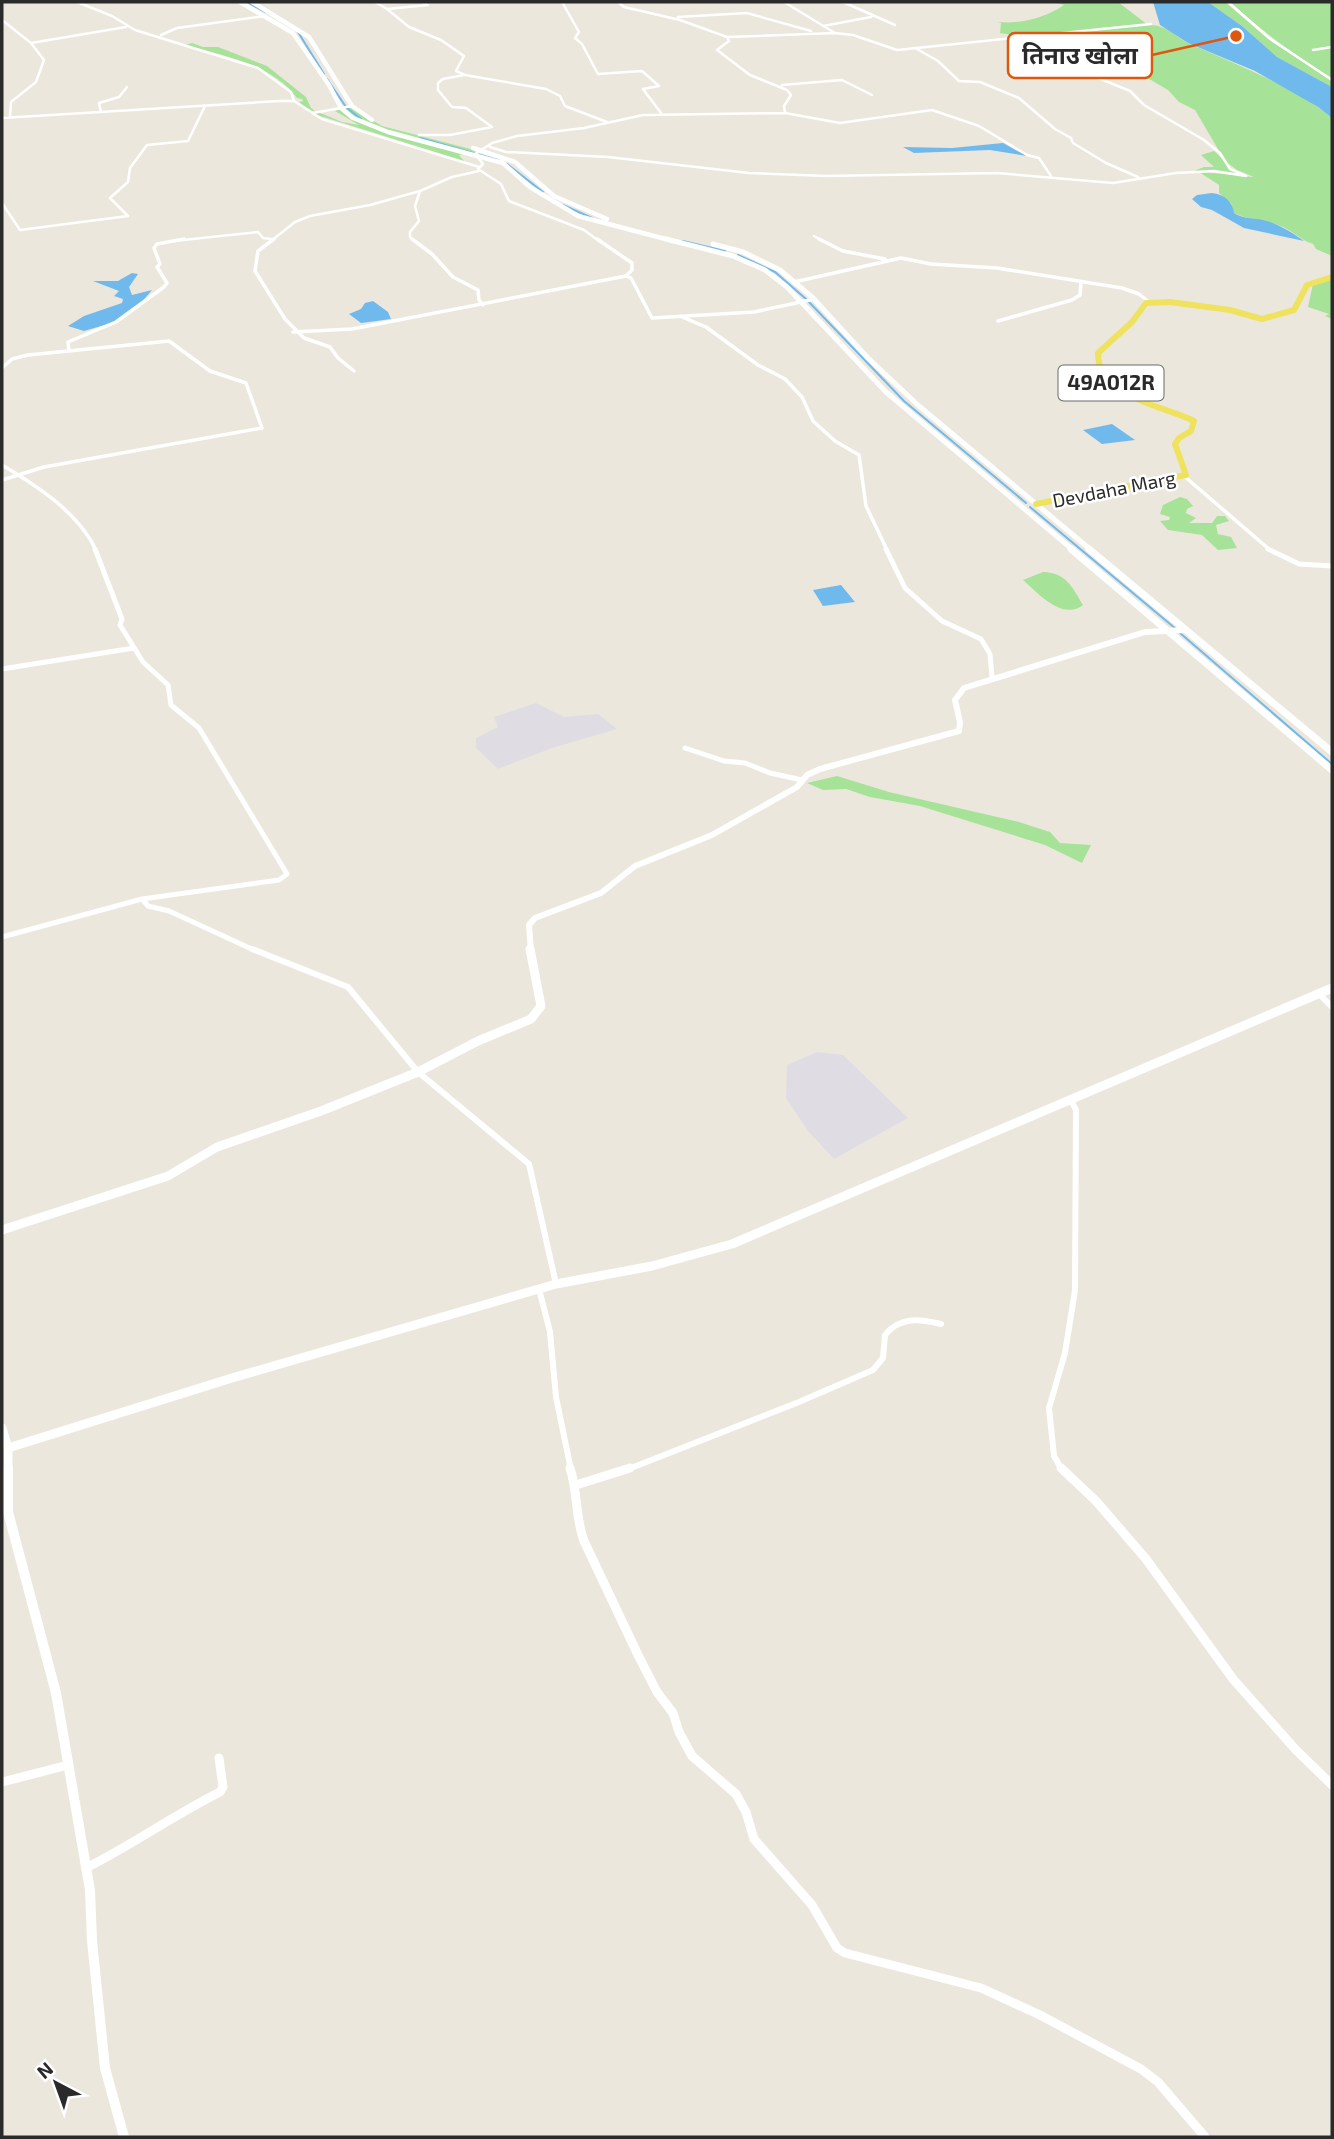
<svg xmlns="http://www.w3.org/2000/svg" width="1334" height="2139" viewBox="0 0 1334 2139" font-family="'Exo 2','Noto Sans Devanagari',sans-serif">
  <rect width="100%" height="100%" fill="#ece7dc"/>
  <path fill="#e0dce4" d="M 536,703 L 564,717 L 598,714 L 617,729 L 552,748 L 498,769 L 476,748 L 476,738 L 498,727 L 494,717 Z
    M 817,1052 L 843,1055 L 908,1118 L 834,1159 L 808,1131 L 786,1098 L 787,1065 Z"/>
  <path fill="#a7e299" d="M 1053,2 L 1118,2 L 1148,25 C 1167,24 1176,38 1192,45 C 1240,66 1291,85 1332,118 L 1332,256 L 1316,249 L 1313,244 C 1302,241 1294,232 1283,227 C 1267,220 1250,221 1234,213 L 1231,203 L 1219,193 L 1219,185 L 1199,172 L 1236,175 L 1213,171 L 1194,171 L 1204,167 L 1214,167 L 1201,155 L 1214,151 C 1228,163 1233,177 1254,177 L 1237,170 L 1225,161 L 1195,110 L 1179,102 L 1168,90 L 1151,80 L 1124,71 L 1098,76 L 1061,62 L 1041,51 L 1025,37 L 1000,33 L 1001,23 L 998,22 C 1021,24 1045,18 1064,5 Z
    M 1208,2 L 1225,2 L 1271,41 L 1332,81 L 1332,87 L 1277,57 L 1242,26 Z
    M 1230,2 L 1332,2 L 1332,78 C 1295,56 1262,31 1230,2 Z
    M 192,43 L 203,47 L 218,47 L 267,66 L 306,97 L 311,108 L 315,111 L 311,112 L 299,102 L 303,101 L 302,99 L 297,98 C 272,64 224,56 185,45 Z
    M 350,107 L 382,126 L 478,151 L 459,155 L 464,161 L 314,114 L 318,112 L 342,122 L 359,125 L 335,111 Z
    M 1332,279 L 1332,319 L 1325,316 L 1329,314 L 1308,307 L 1313,284 Z
    M 1180,497 L 1187,499 L 1193,506 L 1187,509 L 1186,513 L 1196,518 L 1189,523 L 1212,523 L 1217,516 L 1225,516 L 1229,521 L 1216,525 L 1218,534 L 1231,537 L 1237,548 L 1218,550 L 1202,535 L 1168,530 L 1160,521 L 1169,520 L 1170,517 L 1160,514 L 1163,505 Z
    M 1043,572 C 1067,573 1072,587 1083,605 C 1062,621 1038,593 1023,580 Z
    M 837,776 L 889,792 L 1019,822 L 1050,832 L 1060,843 L 1091,845 L 1082,863 L 1045,845 L 920,806 L 870,797 L 846,789 L 823,790 L 807,783 Z"/>
  <path fill="#70b9ec" d="M 1153,2 L 1208,2 L 1242,26 L 1277,57 L 1332,87 L 1332,118 L 1318,107 L 1255,71 L 1188,43 L 1160,25 Z
    M 1003,143 L 1027,156 L 990,150 L 914,153 L 903,147 L 952,148 Z
    M 1212,193 C 1224,194 1233,202 1234,213 C 1243,218 1247,218 1257,219 C 1274,221 1290,231 1304,241 L 1244,228 L 1212,210 L 1201,207 L 1192,199 L 1197,195 Z
    M 132,273 L 138,274 L 129,287 L 132,295 L 152,290 L 136,309 L 115,322 L 84,331 L 68,326 L 84,316 L 122,303 L 123,299 L 114,296 L 119,291 L 93,281 L 118,281 Z
    M 373,301 L 388,312 L 391,319 L 361,323 L 349,314 L 361,309 L 365,303 Z
    M 1112,424 L 1135,440 L 1102,444 L 1083,430 Z
    M 841,585 L 855,602 L 823,606 L 813,590 Z"/>
  <g fill="none" stroke-linecap="round" stroke-linejoin="round">
    <path stroke="#70b9ec" stroke-width="2" d="M 247,2 L 265,12
      M 298,32 L 324,74
      M 327,79 L 346,107
      M 347,108 L 361,119
      M 420,138 L 498,160
      M 507,164 L 543,192
      M 563,205 L 592,218
      M 683,241 L 725,251
      M 738,255 L 775,272 L 806,299
      M 808,301 L 904,401 L 1026,503
      M 1030,507 L 1176,629
      M 1180,633 L 1332,764"/>
    <path stroke="#fff" stroke-width="2.5" d="M 77,2 L 112,16 L 135,30 L 258,68 L 291,92 L 294,101
      M 375,2 L 387,9
      M 422,2 L 428,5 L 387,9 L 409,27 L 441,40 L 464,56 L 456,71 L 465,75 L 546,89 L 560,96 L 565,106 L 607,122
      M 562,2 L 579,32 L 575,38 L 582,44 L 598,74 L 642,71 L 659,86 L 643,89 L 661,113
      M 618,2 L 624,7 L 680,20 L 727,37 L 835,33 L 853,35 L 897,50 L 1151,24
      M 784,2 L 835,33
      M 843,2 L 895,25
      M 1228,2 L 1269,38 L 1332,80
      M 678,17 L 747,13 L 811,31
      M 2,20 L 31,43 L 44,60 L 36,82 L 11,102 L 10,117
      M 823,26 L 871,17
      M 161,35 L 177,28 L 265,16
      M 31,43 L 126,27
      M 917,49 L 938,61 L 959,81 L 980,82 L 1019,98 L 1055,129 L 1071,138 L 1073,143 L 1106,163 L 1138,177
      M 1313,50 L 1332,47
      M 782,85 L 842,80 L 872,95
      M 101,112 L 99,103 L 119,97 L 127,87
      M 312,113 L 322,119 L 479,167
      M 785,113 L 840,123 L 932,110 L 979,126 L 1027,155 L 1039,158 L 1051,176
      M 2,118 L 279,101 L 294,101 L 313,113 L 352,106
      M 419,135 L 450,135 L 492,127 L 466,108 L 452,107 L 438,90 L 438,83 L 443,79 L 464,75
      M 490,147 L 506,152 L 608,157 L 749,173 L 826,176 L 997,173 L 1113,183 L 1176,173 L 1214,171 L 1246,176 L 1230,169 L 1220,153 L 1204,140 L 1144,105 L 1130,91 L 1049,58 L 1021,38
      M 2,203 L 20,230 L 128,216 L 110,198 L 128,182 L 130,168 L 147,145 L 188,141 L 205,106
      M 814,236 L 823,241
      M 174,241 L 258,232 L 263,238 L 271,239
      M 271,241 L 295,222 L 310,216 L 370,205 L 420,191
      M 415,241 L 410,237 L 410,232 L 419,221 L 415,206 L 420,191 L 452,177 L 479,171
      M 599,241 L 584,230 L 509,201 L 501,184 L 478,169 L 483,164 L 475,154 L 492,143 L 517,136 L 584,128 L 643,115 L 785,113 L 784,106 L 791,95 L 787,90 L 750,75 L 717,50 L 729,41 L 727,37"/>
    <path stroke="#fff" stroke-width="3.5" d="M 274,239 L 258,251 L 255,271 L 285,319 L 304,338 L 330,347 L 338,358 L 354,371
      M 412,239 L 432,254 L 453,277 L 478,290 L 479,300 L 483,305
      M 597,239 L 632,263 L 632,270 L 626,276
      M 819,239 L 843,251 L 885,259
      M 794,282 L 901,258 L 931,264 L 997,268 L 1122,288 L 1139,294 L 1149,302
      M 682,317 L 706,327 L 758,365 L 785,379 L 802,397 L 813,421 L 835,441 L 859,455 L 866,506 L 887,550
      M 998,321 L 1072,300 L 1080,295 L 1081,282
      M 293,332 L 352,329 L 626,276 L 631,278 L 652,318 L 754,312 L 815,299
      M 69,351 L 68,342 L 116,322 L 164,287 L 167,283 L 157,267 L 160,264 L 154,248 L 157,244 L 184,239
      M 2,368 L 12,359 L 28,355 L 169,341 L 210,371 L 246,383 L 262,428 L 44,467 L 2,480
      M 2,465 C 37,486 78,512 96,550
      M 1184,476 L 1270,550"/>
    <path stroke="#fff" stroke-width="5" d="M 886,549 L 905,588 L 942,621 L 981,639 L 990,654 L 992,677
      M 1268,549 L 1299,564 L 1332,566
      M 2,669 L 134,648
      M 685,748 L 724,761 L 745,763 L 770,773 L 802,780
      M 142,899 L 148,906 L 169,911 L 256,951
      M 2,937 L 142,899 L 279,880 L 287,874 L 199,728 L 171,705 L 168,685 L 143,662 L 120,625 L 122,619 L 95,549"/>
    <path stroke="#fff" stroke-width="6" d="M 252,949 L 348,987 L 418,1072 L 529,1164 L 556,1284
      M 1319,994 L 1332,1007
      M 539,1289 L 550,1332 L 556,1397 L 571,1470
      M 626,1470 L 799,1402 L 873,1370 L 883,1358 L 885,1335 C 900,1316 920,1319 941,1324
      M 1062,1470 L 1054,1456 L 1049,1408 L 1065,1353 L 1075,1290 L 1076,1110 L 1071,1100"/>
    <path stroke="#fff" stroke-width="9" d="M 570,1468 C 578,1492 575,1517 584,1541 L 638,1655 L 657,1692 L 673,1713 L 679,1732 L 692,1756 L 736,1794 L 746,1812 L 754,1839 L 812,1905 L 837,1948 L 845,1953 L 981,1988 L 1040,2015 L 1141,2069 L 1158,2082 L 1205,2137
      M 1061,1468 L 1096,1501 L 1146,1559 L 1233,1679 L 1296,1750 L 1332,1785
      M 576,1485 L 630,1468
      M 2,1782 L 68,1765
      M 86,1868 C 132,1845 174,1815 220,1792 L 223,1787 L 219,1758"/>
    <path stroke="#fff" stroke-width="6" d="M 531,951 L 529,925 L 535,918 L 601,893 L 635,866 L 712,835 L 797,787 L 807,775 L 820,769 L 959,731 L 960,722 L 955,700 L 964,688 L 1145,632 L 1186,630"/>
    <path stroke="#fff" stroke-width="9" d="M 2,1230 L 168,1176 L 217,1147 L 321,1111 L 418,1072 L 478,1041 L 531,1019 L 541,1006 L 530,949
      M 2,1428 L 8,1448 L 232,1378 L 556,1284 L 652,1266 L 732,1244 L 1332,988
      M 8,1448 L 8,1470"/>
    <path stroke="#fff" stroke-width="10" d="M 8,1468 L 8,1512 L 56,1693 L 90,1890 L 92,1941 L 105,2068 L 124,2137"/>
    <path stroke="#fff" stroke-width="4.5" d="M 240,2 L 293,33 L 329,85 L 341,108 L 353,118 L 388,132 L 503,163 L 530,187 L 578,216 L 673,241
      M 252,2 L 309,37 L 352,106 L 372,120
      M 473,148 L 515,162 L 554,196 L 607,219"/>
    <path stroke="#fff" stroke-width="5" d="M 666,239 L 733,256 L 765,270 L 787,287 L 886,392 L 1073,550
      M 713,244 L 743,252 L 780,270 L 812,297 L 868,358 L 919,406 L 1091,550"/>
    <path stroke="#fff" stroke-width="7" d="M 1071,549 L 1332,770
      M 1089,549 L 1332,752"/>
    <path stroke="#eee25e" stroke-width="6" d="M 1036,504 L 1186,475 L 1175,444 L 1179,438 L 1191,431 L 1194,421 C 1162,405 1098,398 1098,353 L 1132,322 L 1146,303 L 1170,302 L 1230,310 L 1262,319 L 1294,310 L 1307,285 L 1332,277"/>
  </g>
  <g text-anchor="middle" stroke-width="5" stroke-linejoin="round" paint-order="stroke">
    <g font-size="19" fill="#2a2a2a" stroke="#fff">
      <text transform="translate(1114 489) rotate(-11)" y="7">Devdaha Marg</text>
    </g>
    <rect fill="#fff" stroke="#6a6a6a" stroke-width="2" x="1058.5" y="365.5" width="105" height="35" rx="5"/>
    <g font-size="21" font-weight="bold" fill="#2a2a2a">
      <text x="1111" y="390">49A012R</text>
    </g>
  </g>
  <path fill="none" stroke="#de570e" stroke-width="2.5" d="M1236 36L1152 55"/>
  <circle fill="#de570e" stroke="#fff" stroke-width="2.5" cx="1236" cy="36" r="7"/>
  <rect fill="#fff" stroke="#de570e" stroke-width="2.5" x="1008" y="33" width="144" height="45" rx="7"/>
  <g font-size="24" text-anchor="middle" font-weight="bold" fill="#2a2a2a">
    <text x="1080" y="64">तिनाउ खोला</text>
  </g>
  <rect width="1334" height="2139" fill="none" stroke="#2a2a2a" stroke-width="7"/>
  <g transform="translate(56 2083) rotate(319)" stroke="#ffffff" stroke-width="5" paint-order="stroke">
  <path d="M0-5L12 26L0 18L-12 26Z" fill="#2a2a2a"/>
  <text y="-10" font-size="19" font-weight="bold" text-anchor="middle" fill="#2a2a2a">N</text>
  </g>
</svg>
